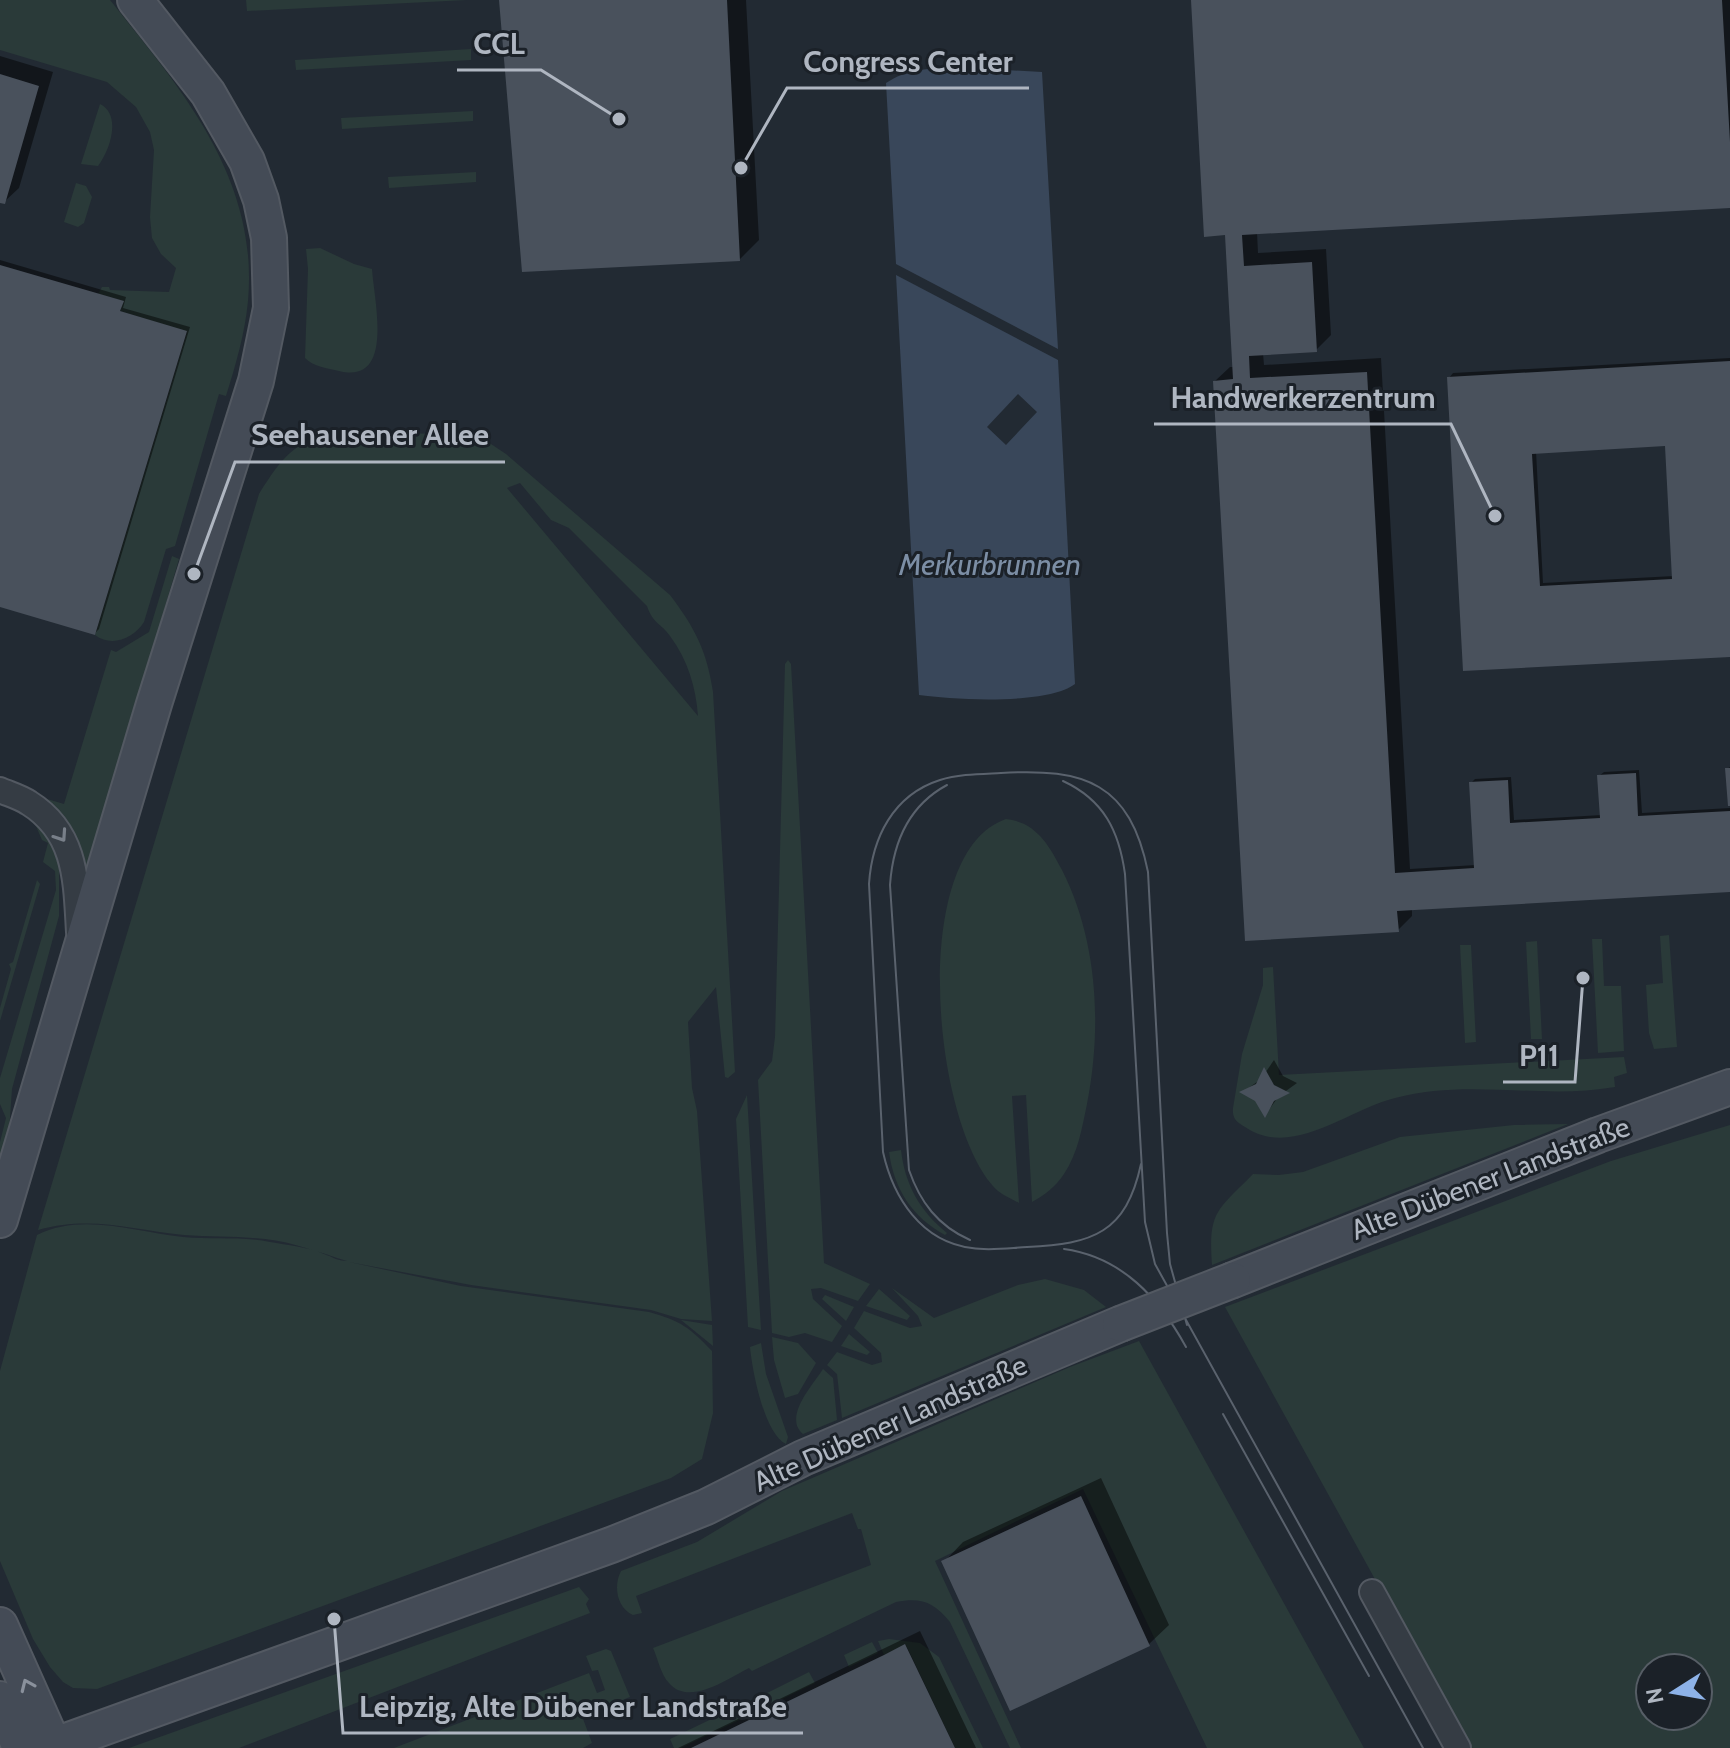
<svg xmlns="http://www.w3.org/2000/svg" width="1730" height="1748" viewBox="0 0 1730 1748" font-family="Cabin,sans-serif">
  <rect width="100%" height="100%" fill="#222a33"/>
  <path fill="#2a3a39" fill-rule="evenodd" d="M 0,0 L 110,0 C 181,89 259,178 248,301 C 245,333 236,364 226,396 L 219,394 L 175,546 L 166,549 L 144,622 C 134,638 112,648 95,635 L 187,332 L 120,311 L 123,301 L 98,294 L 102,287 L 109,287 L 110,290 L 169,292 L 176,268 L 161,254 L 152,238 L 150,217 L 154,150 L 150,132 L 136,107 L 107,82 L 0,50 Z
    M 246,0 L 467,0 L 247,11 Z
    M 471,49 L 471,60 L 296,70 L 295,60 Z
    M 100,104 C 122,115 110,150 98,166 L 81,164 Z
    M 473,111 L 473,121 L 342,129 L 341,118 Z
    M 476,172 L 476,182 L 389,188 L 388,177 Z
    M 76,183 L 86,186 L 92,197 L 84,223 L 78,227 L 64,222 Z
    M 320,248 L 354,264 L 372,269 C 374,301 395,385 339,371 C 327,368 314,367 305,358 L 308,269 L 306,249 Z
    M 352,433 L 476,434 L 506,454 L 670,595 C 695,628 707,651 713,692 L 735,1072 L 728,1078 L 725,1077 L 716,987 L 688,1022 L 692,1088 L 697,1111 L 712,1321 L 681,1319 L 651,1310 L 471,1285 L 349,1262 L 461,1286 L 649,1312 C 681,1321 689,1327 712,1351 L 713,1413 L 702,1459 L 671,1478 L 97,1689 L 73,1688 L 63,1682 L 50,1667 L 33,1639 L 0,1561 L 0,1371 L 37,1235 C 82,1212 136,1232 183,1237 C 212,1240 242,1236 270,1242 C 287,1245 308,1247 324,1254 C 333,1257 337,1261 347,1261 C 321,1253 293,1242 265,1239 C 238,1236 211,1237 184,1235 C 131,1230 92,1215 38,1230 L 259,494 C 287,450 298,437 352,433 ZM 520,483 L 551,520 L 569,528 L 647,606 C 653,624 661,623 670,636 C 688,660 696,688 698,716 L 507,488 Z
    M 172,556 L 179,559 L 81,894 L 46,804 L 47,799 L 64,804 L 111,650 L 116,652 L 149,632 Z
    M 788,660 L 791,664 L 824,1263 L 870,1284 L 858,1301 L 821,1288 L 811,1289 L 813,1299 L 842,1326 L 832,1342 L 805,1333 L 789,1337 L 772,1333 L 758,1080 L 772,1061 L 775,1037 L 785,664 Z
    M 33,819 L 47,834 L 59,863 L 59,916 L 12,1089 L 9,1132 L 0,1167 L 0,1142 L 6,1118 L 0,1104 L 0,1078 L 56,890 L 55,871 L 43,862 L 48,843 L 42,840 Z
    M 1006,819 C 1036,822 1049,845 1062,870 C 1098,941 1102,1027 1087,1104 C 1082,1128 1078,1153 1064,1174 C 1055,1187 1045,1195 1032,1202 L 1026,1095 L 1012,1096 L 1019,1203 C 1012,1199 1004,1196 998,1191 C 933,1131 906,853 1006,819 Z
    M 37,880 L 40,884 L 0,1021 L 0,1008 L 11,969 L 9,964 L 13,962 Z
    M 1669,935 L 1677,1047 L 1654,1049 L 1649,1033 L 1646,985 L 1663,983 L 1660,936 Z
    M 1592,939 L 1602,939 L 1604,986 L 1621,986 L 1624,1051 L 1598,1053 Z
    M 1537,941 L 1542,1039 L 1531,1039 L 1526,942 Z
    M 1460,945 L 1471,945 L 1476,1042 L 1465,1043 Z
    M 1273,967 L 1279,1075 L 1624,1057 L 1627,1073 L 1614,1077 L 1615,1087 C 1542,1100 1468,1078 1395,1098 C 1347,1110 1292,1159 1245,1127 C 1236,1122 1232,1118 1233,1108 L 1242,1054 L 1263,985 L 1263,968 Z
    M 747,1095 L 761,1330 L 748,1327 L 736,1119 Z
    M 1568,1124 L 1212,1265 C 1208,1211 1217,1211 1253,1174 L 1279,1175 L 1303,1172 L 1400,1137 L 1514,1125 Z
    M 1730,1125 L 1730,1748 L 1468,1748 L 1225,1307 L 1611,1161 ZM 1650,1668 L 1698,1668 L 1698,1716 L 1650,1716 Z
    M 901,1150 C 905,1185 920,1211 947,1233 L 945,1235 C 912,1217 894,1189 889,1152 Z
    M 1045,1279 L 1084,1290 L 1106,1307 L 842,1418 L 837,1374 L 827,1365 L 837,1352 L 872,1365 L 882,1362 L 881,1353 L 854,1328 L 864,1311 L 910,1328 L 922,1326 L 918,1316 L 892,1288 L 934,1318 L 1018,1285 Z
    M 879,1289 L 910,1316 L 907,1320 L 866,1306 Z
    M 825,1295 L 854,1307 L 846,1321 L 822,1299 Z
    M 681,1320 L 712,1325 L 713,1346 Z
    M 849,1334 L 870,1352 L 867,1355 L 841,1346 Z
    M 772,1337 L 798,1343 L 816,1363 L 798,1394 L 785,1398 L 774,1360 Z
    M 1139,1341 L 1364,1748 L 1207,1748 L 1083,1489 L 935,1561 L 1021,1748 L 1010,1748 L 950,1622 C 934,1602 921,1597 896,1602 L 752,1671 L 749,1668 C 729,1678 689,1707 669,1683 C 661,1675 658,1659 653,1648 L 871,1565 L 861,1529 L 858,1529 L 852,1513 L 636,1596 L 642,1613 L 633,1615 C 617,1608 613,1586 621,1571 L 697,1542 L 782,1491 L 1070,1367 Z
    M 761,1343 L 766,1374 L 788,1437 L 786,1444 C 764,1434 752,1369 750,1347 Z
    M 823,1369 L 833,1378 L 837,1420 L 803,1434 C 783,1417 812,1386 823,1369 Z
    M 579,1587 L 589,1599 L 586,1604 L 590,1613 L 239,1748 L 129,1748 Z
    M 889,1639 L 920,1643 L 939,1657 L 983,1748 L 955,1748 L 906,1645 L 884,1655 L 878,1641 Z
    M 872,1642 L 878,1653 L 849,1667 L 844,1655 Z
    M 606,1649 L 611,1651 L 630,1697 L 582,1716 L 592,1743 L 583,1748 L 394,1748 L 589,1673 L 597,1693 L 605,1690 L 598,1670 L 592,1671 L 586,1656 Z
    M 809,1672 L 815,1683 L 768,1706 L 763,1695 Z
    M 753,1699 L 758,1711 L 681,1748 L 674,1748 L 670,1739 Z"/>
  <path fill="#39475a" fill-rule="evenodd" d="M 968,68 L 1042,72 L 1058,349 L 896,264 L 886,83 C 911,66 939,68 968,68 Z
    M 896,275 L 1058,360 L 1075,684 C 1047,705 955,700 919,695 ZM 1018,394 L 1037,412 L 1006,445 L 987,427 Z"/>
  <path fill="#0007" fill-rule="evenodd" d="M 501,0 L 746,0 L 759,240 L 740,259 Z
    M 1193,0 L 1730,0 L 1730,206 L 1257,232 L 1258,253 L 1326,249 L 1331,335 L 1316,350 L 1263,353 L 1264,365 L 1381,358 L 1410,869 L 1476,865 L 1471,783 L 1475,779 L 1511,777 L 1514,820 L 1602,815 L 1599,776 L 1604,772 L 1639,770 L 1642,813 L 1730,808 L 1727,769 L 1730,767 L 1730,890 L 1412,908 L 1412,916 L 1398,930 L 1215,381 L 1230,367 L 1234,367 L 1227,233 Z
    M 0,56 L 53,72 L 19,188 L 4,202 L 0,201 Z
    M 0,260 L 126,297 L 123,308 L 190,327 L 99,629 L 95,633 L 0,605 Z
    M 1730,358 L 1730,655 L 1465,669 L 1449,378 L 1453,373 ZM 1667,444 L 1674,576 L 1543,583 L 1536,451 Z
    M 1274,1060 L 1283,1076 L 1297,1083 L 1279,1096 L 1265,1115 L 1257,1099 L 1243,1092 L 1261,1079 Z
    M 1101,1478 L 1169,1625 L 1149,1644 L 1011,1708 L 944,1562 L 963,1542 Z
    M 920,1631 L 976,1748 L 678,1748 Z"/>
  <path fill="#49515c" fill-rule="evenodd" d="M 499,0 L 727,0 L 740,261 L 522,272 Z
    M 1191,0 L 1722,0 L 1730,142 L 1730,208 L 1242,235 L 1244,266 L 1312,262 L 1317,352 L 1249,356 L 1250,378 L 1367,372 L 1395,873 L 1474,868 L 1469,782 L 1508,780 L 1510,823 L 1600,818 L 1597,775 L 1636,773 L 1638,816 L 1730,811 L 1730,892 L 1397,911 L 1399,932 L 1245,941 L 1213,381 L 1233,379 L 1225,235 L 1204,237 Z
    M 0,74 L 39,86 L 5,204 L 0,203 Z
    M 0,265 L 124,301 L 120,311 L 187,331 L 95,635 L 0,607 Z
    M 1730,361 L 1730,657 L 1463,671 L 1447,377 ZM 1665,446 L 1672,579 L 1540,586 L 1532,454 Z
    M 1725,768 L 1730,768 L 1730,806 L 1728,806 Z
    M 1264,1067 L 1274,1085 L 1290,1093 L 1274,1101 L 1265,1118 L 1255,1101 L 1239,1092 L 1256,1084 Z
    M 1081,1496 L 1150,1646 L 1010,1711 L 941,1561 Z
    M 905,1644 L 955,1748 L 691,1748 L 884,1655 Z"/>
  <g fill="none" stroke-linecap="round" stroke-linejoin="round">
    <defs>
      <path id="street" d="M 0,790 C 9,794 20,797 29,803 C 77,833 76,882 79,932
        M 1372,1592 L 1458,1748"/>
      <path id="secondary" d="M 0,1220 L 154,704 L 256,381 L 271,308 L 269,238 L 261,200 L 247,161 L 208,93 L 135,0
        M 1233,1280 L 1598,1135 L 1730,1087
        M 0,1625 L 55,1748
        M 0,1699 L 20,1748
        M 47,1748 L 611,1545 L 706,1507 L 803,1458 L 1120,1324"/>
    </defs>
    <use href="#street" stroke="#535962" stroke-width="28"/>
    <use href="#secondary" stroke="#535962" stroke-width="38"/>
    <use href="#street" stroke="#353c44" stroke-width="24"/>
    <use href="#secondary" stroke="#444b56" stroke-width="34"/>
    <path stroke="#5a626d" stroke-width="2" d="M 1063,781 C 1104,800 1119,831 1125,874 L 1145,1222 L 1155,1264 L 1423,1748
      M 947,785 C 908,806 893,842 890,885 L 909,1170 C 920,1202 938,1226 970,1240
      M 1141,1164 C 1126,1233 1093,1244 1027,1247 C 1009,1248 989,1251 972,1248 C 921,1242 893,1197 883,1152 L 869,884 C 872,838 893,795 940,780 C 959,774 981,774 1001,773 C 1085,768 1130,783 1148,872 L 1167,1233 L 1170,1264 L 1187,1325
      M 1064,1249 C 1122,1257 1159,1298 1186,1347
      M 1223,1414 L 1369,1676"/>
    <defs>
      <path id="secondary-bridge" d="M 1120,1324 L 1233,1280"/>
    </defs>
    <use href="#secondary-bridge" stroke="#535962" stroke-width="38" stroke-linecap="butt"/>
    <use href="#secondary-bridge" stroke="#444b56" stroke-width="34"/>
  </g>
  <defs><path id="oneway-chevron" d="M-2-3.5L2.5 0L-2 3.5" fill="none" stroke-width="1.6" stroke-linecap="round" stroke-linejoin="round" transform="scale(2)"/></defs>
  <use stroke="#787f89" href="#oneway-chevron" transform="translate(61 836) rotate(56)"/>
  <use stroke="#8a919c" href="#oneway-chevron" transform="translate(27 1685) rotate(-114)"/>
  <g text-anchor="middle" stroke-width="6" stroke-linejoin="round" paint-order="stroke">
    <g font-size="28" fill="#afb6c1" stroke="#1b2128">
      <text transform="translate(1490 1178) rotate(-21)" y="10">Alte Dübener Landstraße</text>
      <text transform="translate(890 1423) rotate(-24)" y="10">Alte Dübener Landstraße</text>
    </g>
    <g font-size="30" font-style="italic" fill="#7c8ea5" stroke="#1b2128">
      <text x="990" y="575">Merkurbrunnen</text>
    </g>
  </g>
  <path fill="none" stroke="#afb6c1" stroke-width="3" d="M619 119L541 70H457M741 168L787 88H1029M1495 516L1451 424H1154M194 574L235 462H505M1583 978L1575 1082H1503M334 1619L343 1733H803"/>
  <g fill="#afb6c1" stroke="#1b2128" stroke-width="3">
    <circle cx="619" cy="119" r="8"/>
    <circle cx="741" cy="168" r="8"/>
    <circle cx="1495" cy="516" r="8"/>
    <circle cx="194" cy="574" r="8"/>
    <circle cx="1583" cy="978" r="8"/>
    <circle cx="334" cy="1619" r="8"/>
  </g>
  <g font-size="30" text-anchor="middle" font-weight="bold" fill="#afb6c1" stroke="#1b2128" stroke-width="6" stroke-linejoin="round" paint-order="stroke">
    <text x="499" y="54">CCL</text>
    <text x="908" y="72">Congress Center</text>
    <text x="1303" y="408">Handwerkerzentrum</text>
    <text x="370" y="445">Seehausener Allee</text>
    <text x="1539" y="1066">P11</text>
    <text x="573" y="1717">Leipzig, Alte Dübener Landstraße</text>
  </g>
  <g transform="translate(1674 1692) rotate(259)"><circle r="38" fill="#1b2128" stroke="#565d65" stroke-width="2"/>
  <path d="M0-6L14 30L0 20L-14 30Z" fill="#8db2e8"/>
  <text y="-12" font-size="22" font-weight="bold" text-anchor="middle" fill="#afb6c1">N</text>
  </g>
</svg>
